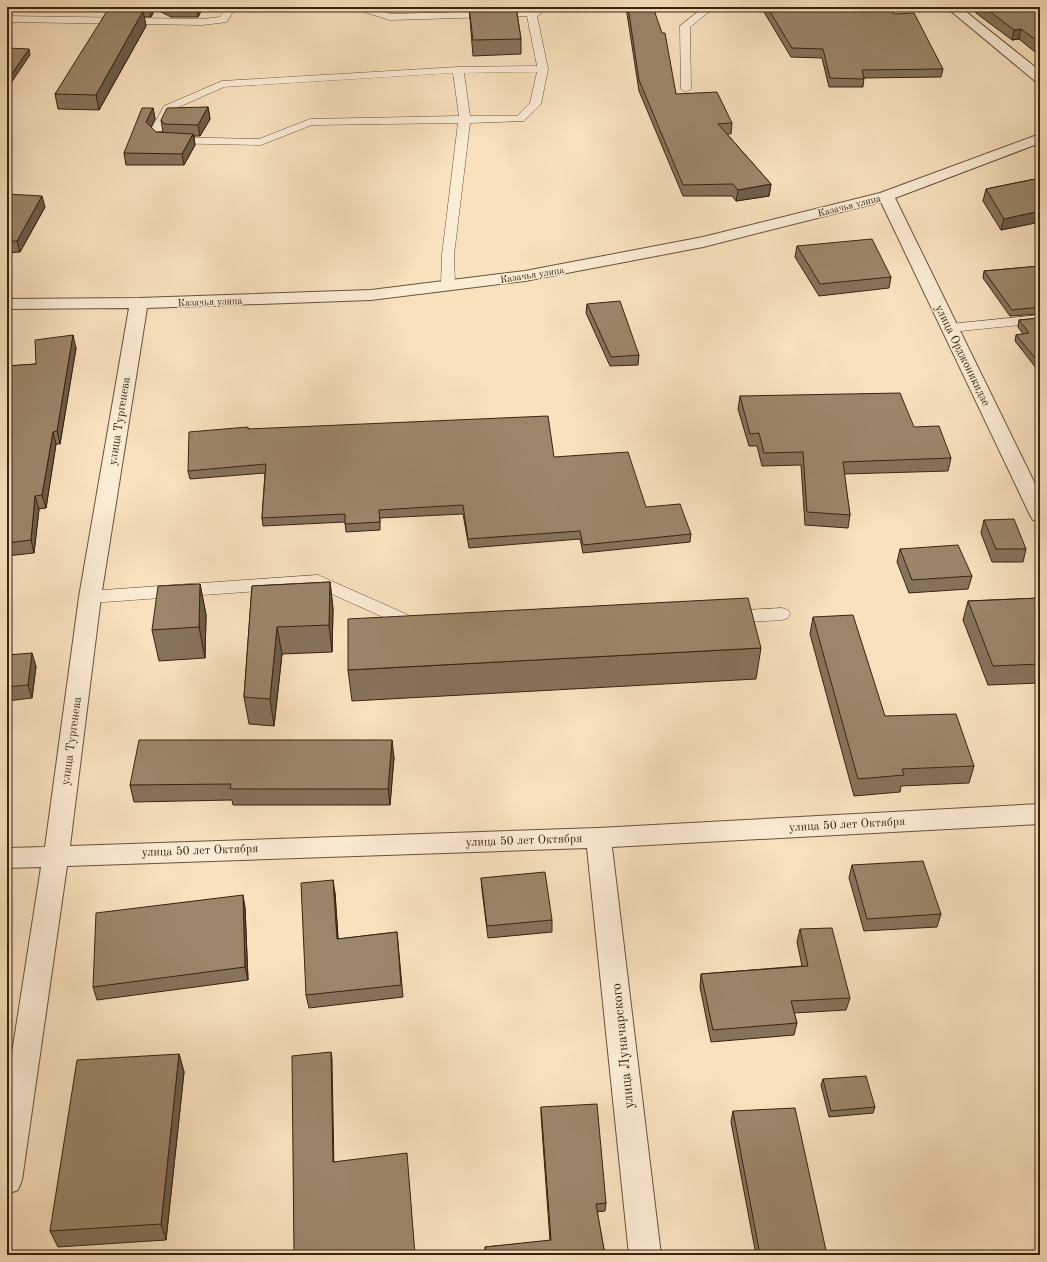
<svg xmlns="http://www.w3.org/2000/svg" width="1047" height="1262" viewBox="0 0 1047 1262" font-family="'Old Standard TT',serif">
  <rect width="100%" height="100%" fill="#f9e1be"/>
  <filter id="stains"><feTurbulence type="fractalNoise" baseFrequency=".005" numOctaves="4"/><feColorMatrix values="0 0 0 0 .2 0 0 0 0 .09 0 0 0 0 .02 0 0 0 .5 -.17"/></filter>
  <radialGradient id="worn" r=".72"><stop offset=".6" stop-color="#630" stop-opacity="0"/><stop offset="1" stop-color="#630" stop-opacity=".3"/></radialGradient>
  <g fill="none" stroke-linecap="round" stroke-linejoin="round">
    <defs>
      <path id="lane" d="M 226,7 L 236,7 L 227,22 L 203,25 L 7,22 L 7,16 L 203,19 L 220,17 Z
        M 363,7 L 373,7 L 373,8 L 391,14 L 530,10 L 532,7 L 540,7 L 542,13 L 537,16 L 548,69 L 541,104 L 524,121 L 470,123 L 454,255 L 455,285 L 453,288 L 443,288 L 441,285 L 442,255 L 458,123 L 312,125 L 261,145 L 162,143 L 158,142 L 149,133 L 164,106 L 222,81 L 458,67 L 537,66 L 527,16 L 390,20 L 364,12 ZM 537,72 L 530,103 L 517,116 L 470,116 L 464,73 ZM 453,73 L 459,116 L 310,119 L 259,139 L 165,137 L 161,132 L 172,110 L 224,87 Z
        M 704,7 L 715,7 L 690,27 L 691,89 L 686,92 L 681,89 L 680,26 Z
        M 1040,315 L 1040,323 L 950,332 L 945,331 L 943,328 L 945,325 L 950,324 Z
        M 318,575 L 424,622 L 426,626 L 424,630 L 418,632 L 412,630 L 316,587 L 90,603 L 84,601 L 82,597 L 84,593 L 90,591 Z
        M 782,608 L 788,610 L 790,614 L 788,618 L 782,620 L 729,623 L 723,621 L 721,617 L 723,613 L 729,611 Z"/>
      <path id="street" d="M 946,7 L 960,7 L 1040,71 L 1040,82 L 1035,81 Z
        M 1040,134 L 1040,143 L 895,198 L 1040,494 L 1040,522 L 1033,520 L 1030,515 L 881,202 L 703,247 L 525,281 L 371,300 L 147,308 L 101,597 L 70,846 L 598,828 L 1040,804 L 1040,824 L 612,847 L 661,1255 L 629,1255 L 587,848 L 67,866 L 22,1180 L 18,1190 L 7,1194 L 7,1085 L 41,867 L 7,868 L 7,848 L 45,847 L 79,597 L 129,308 L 7,309 L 7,299 L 139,298 L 371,290 L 525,271 L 703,237 L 880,193 Z"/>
    </defs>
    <use href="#lane" stroke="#68523b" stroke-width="1"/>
    <use href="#street" stroke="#68523b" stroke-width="2"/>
    <use href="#lane" fill="#fbecd5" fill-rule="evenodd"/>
    <use href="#street" fill="#fbecd5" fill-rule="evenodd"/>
  </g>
  <path fill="#86735b" stroke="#38230f" d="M 114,7 L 203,7 L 198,17 L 171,17 L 155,9 L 151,17 L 144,17 L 146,26 L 99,110 L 58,109 L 55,94 L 114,11 Z
    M 468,7 L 516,7 L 521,39 L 521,54 L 473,56 L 470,19 L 469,10 Z
    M 626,7 L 653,7 L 676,94 L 732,123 L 731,134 L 727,134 L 771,184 L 769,196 L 736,201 L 732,196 L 683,196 L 639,91 Z
    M 761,7 L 890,7 L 894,14 L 943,69 L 941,77 L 864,78 L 863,87 L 829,87 L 822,58 L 791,57 Z
    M 977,7 L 1040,7 L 1040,56 L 1019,39 L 1012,40 L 976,13 Z
    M 208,107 L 210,119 L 200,136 L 194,136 L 195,145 L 184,165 L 126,165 L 124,153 L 153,108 L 155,119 L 151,127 L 156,132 L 163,132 L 161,120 Z
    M 1040,178 L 1040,222 L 1001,230 L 983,201 L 986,189 Z
    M 7,194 L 45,207 L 20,252 L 7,253 Z
    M 797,246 L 891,277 L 889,288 L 819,296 L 795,257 Z
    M 1040,266 L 1040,314 L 1010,316 L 983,278 L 984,271 Z
    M 587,304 L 639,355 L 638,365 L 610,366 L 586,313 Z
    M 1040,318 L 1040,373 L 1015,341 L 1016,335 L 1023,334 L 1018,327 L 1019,320 Z
    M 76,348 L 60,444 L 56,444 L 46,508 L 39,509 L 34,553 L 7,556 L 7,459 L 9,447 L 7,448 L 7,366 L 36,364 Z
    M 740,396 L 914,427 L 951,458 L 948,471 L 844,474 L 850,515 L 848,528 L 805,525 L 801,465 L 762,466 L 757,446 L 749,446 L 738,409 Z
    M 248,429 L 554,457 L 646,507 L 691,534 L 690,542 L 583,553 L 580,539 L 469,548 L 463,514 L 380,518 L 380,530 L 346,532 L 345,522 L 263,526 L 262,518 L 265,473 L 190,479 L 188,471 Z
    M 984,520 L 1026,549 L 1023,562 L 992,562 L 981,533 Z
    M 900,549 L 972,576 L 968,589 L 909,593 L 897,562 Z
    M 330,582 L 333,609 L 332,652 L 282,654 L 274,726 L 249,724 L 244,697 L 252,586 Z
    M 200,584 L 206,615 L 205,658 L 159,661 L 152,630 Z
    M 1040,598 L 1040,683 L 988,685 L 963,620 L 968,601 Z
    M 813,617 L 885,716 L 974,766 L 969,783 L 901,786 L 900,792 L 854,796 L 810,634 Z
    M 761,648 L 756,679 L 352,701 L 348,670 Z
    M 7,655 L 36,666 L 32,698 L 7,701 Z
    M 394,757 L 390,805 L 233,805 L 232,800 L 134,802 L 130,785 Z
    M 852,865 L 941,914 L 937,927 L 864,931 L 849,878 Z
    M 481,878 L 552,920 L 552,932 L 488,938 L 482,890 Z
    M 335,893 L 338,939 L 397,932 L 403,997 L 309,1008 L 306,995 Z
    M 245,907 L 248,980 L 97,1000 L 93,987 Z
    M 800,929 L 850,998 L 846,1010 L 794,1013 L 797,1023 L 794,1035 L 711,1042 L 700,987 L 701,974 L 802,966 L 797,942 Z
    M 179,1054 L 184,1072 L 166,1240 L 58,1247 L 50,1231 Z
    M 823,1079 L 875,1107 L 873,1113 L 829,1117 L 821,1085 Z
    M 541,1107 L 606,1203 L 605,1211 L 597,1212 L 605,1255 L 485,1255 L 485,1247 L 550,1241 L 541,1115 Z
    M 733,1111 L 827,1255 L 756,1255 L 731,1122 Z"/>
  <path fill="#6d5e4a" stroke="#38230f" d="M 149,7 L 155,7 L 155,9 L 151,17 Z
    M 197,7 L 203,7 L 198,17 Z
    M 143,11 L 146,26 L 99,110 L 96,95 Z
    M 1021,29 L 1019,39 L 1012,40 L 1014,30 Z
    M 29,49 L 30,55 L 7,89 L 7,81 Z
    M 208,107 L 210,119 L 200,136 L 198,125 Z
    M 153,108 L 155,119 L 148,133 L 146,122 Z
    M 193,134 L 195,145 L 184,165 L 182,154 Z
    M 771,184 L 769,196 L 736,201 L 738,190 Z
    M 42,196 L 45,207 L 20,252 L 17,241 Z
    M 1040,211 L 1040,222 L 1001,230 L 1004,219 Z
    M 73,335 L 76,348 L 60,444 L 57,431 Z
    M 53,432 L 56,444 L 46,508 L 42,495 Z
    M 35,496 L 39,509 L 34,553 L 31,540 Z
    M 330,582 L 333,609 L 332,652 L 329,625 Z
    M 200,584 L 206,615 L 205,658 L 199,627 Z
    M 277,627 L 282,654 L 274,726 L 270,699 Z
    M 32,653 L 36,666 L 32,698 L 28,685 Z
    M 392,740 L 394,757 L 390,805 L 388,789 Z
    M 333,880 L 335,893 L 339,952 L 337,939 Z
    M 243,895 L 245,907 L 248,980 L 245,967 Z
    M 331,1052 L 332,1059 L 334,1168 L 333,1162 Z
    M 179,1054 L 184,1072 L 166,1240 L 161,1224 Z"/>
  <path fill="#9c866a" stroke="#38230f" d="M 469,7 L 516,7 L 521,39 L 473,40 Z
    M 628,7 L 653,7 L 662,33 L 665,33 L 676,94 L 717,92 L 732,123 L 718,124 L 771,184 L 738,190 L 733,184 L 683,185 L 639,80 Z
    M 767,7 L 890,7 L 894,14 L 914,13 L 943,69 L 862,70 L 864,79 L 830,78 L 823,49 L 792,48 Z
    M 984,7 L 1040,7 L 1040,43 L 1021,29 L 1014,30 Z
    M 107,11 L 143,11 L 96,95 L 55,94 Z
    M 7,48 L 29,49 L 7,81 Z
    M 208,107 L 198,125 L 164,124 L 161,120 L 167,108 Z
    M 142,108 L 153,108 L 146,122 L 156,132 L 193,134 L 182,154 L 124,153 Z
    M 1040,178 L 1040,211 L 1004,219 L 986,189 Z
    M 7,194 L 42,196 L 17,241 L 7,241 Z
    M 872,239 L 891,277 L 820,284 L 797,246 Z
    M 1040,266 L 1040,307 L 1012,310 L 984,271 Z
    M 620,301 L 639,355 L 611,357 L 587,304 Z
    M 1040,318 L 1040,364 L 1016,335 L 1029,333 L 1019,320 Z
    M 73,335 L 57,431 L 53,432 L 42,495 L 35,496 L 31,540 L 7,543 L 7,459 L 12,434 L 7,435 L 7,366 L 36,364 L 35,340 Z
    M 900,393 L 914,427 L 939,426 L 951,458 L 843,462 L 850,515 L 807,512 L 803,452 L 764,453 L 759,433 L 750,434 L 740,396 Z
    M 548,416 L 554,457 L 628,452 L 646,507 L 680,504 L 691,534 L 583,545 L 580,531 L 468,539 L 463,505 L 379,510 L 380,522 L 345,524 L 345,514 L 262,518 L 266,464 L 188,471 L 189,432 L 248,427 L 248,429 Z
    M 1014,519 L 1026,549 L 996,549 L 984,520 Z
    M 958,545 L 972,576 L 912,580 L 900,549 Z
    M 330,582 L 329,625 L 277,627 L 270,699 L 244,697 L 252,586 Z
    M 200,584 L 199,627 L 152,630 L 158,586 Z
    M 748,598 L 761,648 L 348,670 L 348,619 Z
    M 1040,598 L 1040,664 L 993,666 L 968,601 Z
    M 853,615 L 885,716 L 956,714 L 974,766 L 902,769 L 904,775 L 858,779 L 813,617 Z
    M 32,653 L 28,685 L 7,687 L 7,655 Z
    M 139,740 L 392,740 L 388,789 L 230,789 L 231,784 L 130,785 Z
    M 923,861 L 941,914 L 867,919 L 852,865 Z
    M 545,872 L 552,920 L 487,926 L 481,878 Z
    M 333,880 L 337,939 L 397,932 L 401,985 L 306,995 L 301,883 Z
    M 243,895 L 245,967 L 93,987 L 96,913 Z
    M 832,928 L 850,998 L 791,1001 L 797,1023 L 713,1030 L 701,974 L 808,966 L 800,929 Z
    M 331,1052 L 333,1162 L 407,1153 L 415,1255 L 294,1255 L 292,1056 Z
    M 179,1054 L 161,1224 L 50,1231 L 77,1060 Z
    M 866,1076 L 875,1107 L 831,1111 L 823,1079 Z
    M 597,1104 L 606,1203 L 596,1204 L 605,1255 L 486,1255 L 485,1247 L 551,1240 L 541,1107 Z
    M 795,1108 L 827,1255 L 760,1255 L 733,1111 Z"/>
  <g text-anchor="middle" stroke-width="3" stroke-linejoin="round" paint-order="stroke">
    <g font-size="10" fill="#38230f" stroke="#fbecd5">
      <text transform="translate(849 205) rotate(-14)" y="4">Казачья улица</text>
      <text transform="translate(532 274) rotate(-9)" y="4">Казачья улица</text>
      <text transform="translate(210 301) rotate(-2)" y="4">Казачья улица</text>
    </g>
    <g font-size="12" fill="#38230f" stroke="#fbecd5">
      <text transform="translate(963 355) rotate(64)" y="4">улица Орджоникидзе</text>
      <text transform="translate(119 421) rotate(-81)" y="4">улица Тургенева</text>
      <text transform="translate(71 741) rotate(-82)" y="4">улица Тургенева</text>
      <text transform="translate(847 824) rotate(-3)" y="4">улица 50 лет Октября</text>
      <text transform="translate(524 840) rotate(-2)" y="4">улица 50 лет Октября</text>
      <text transform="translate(200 850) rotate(-2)" y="4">улица 50 лет Октября</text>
    </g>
    <g font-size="14" fill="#38230f" stroke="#fbecd5">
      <text transform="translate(622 1046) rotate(-96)" y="5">улица Луначарского</text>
    </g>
  </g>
  <rect width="1047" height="1262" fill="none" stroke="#f9e1be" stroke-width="24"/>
  <rect x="8" y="8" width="1031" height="1246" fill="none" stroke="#38230f" stroke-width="2"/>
  <rect x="12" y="12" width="1023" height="1238" fill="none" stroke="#38230f"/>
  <rect width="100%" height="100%" filter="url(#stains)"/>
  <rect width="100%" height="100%" fill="url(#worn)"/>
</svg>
